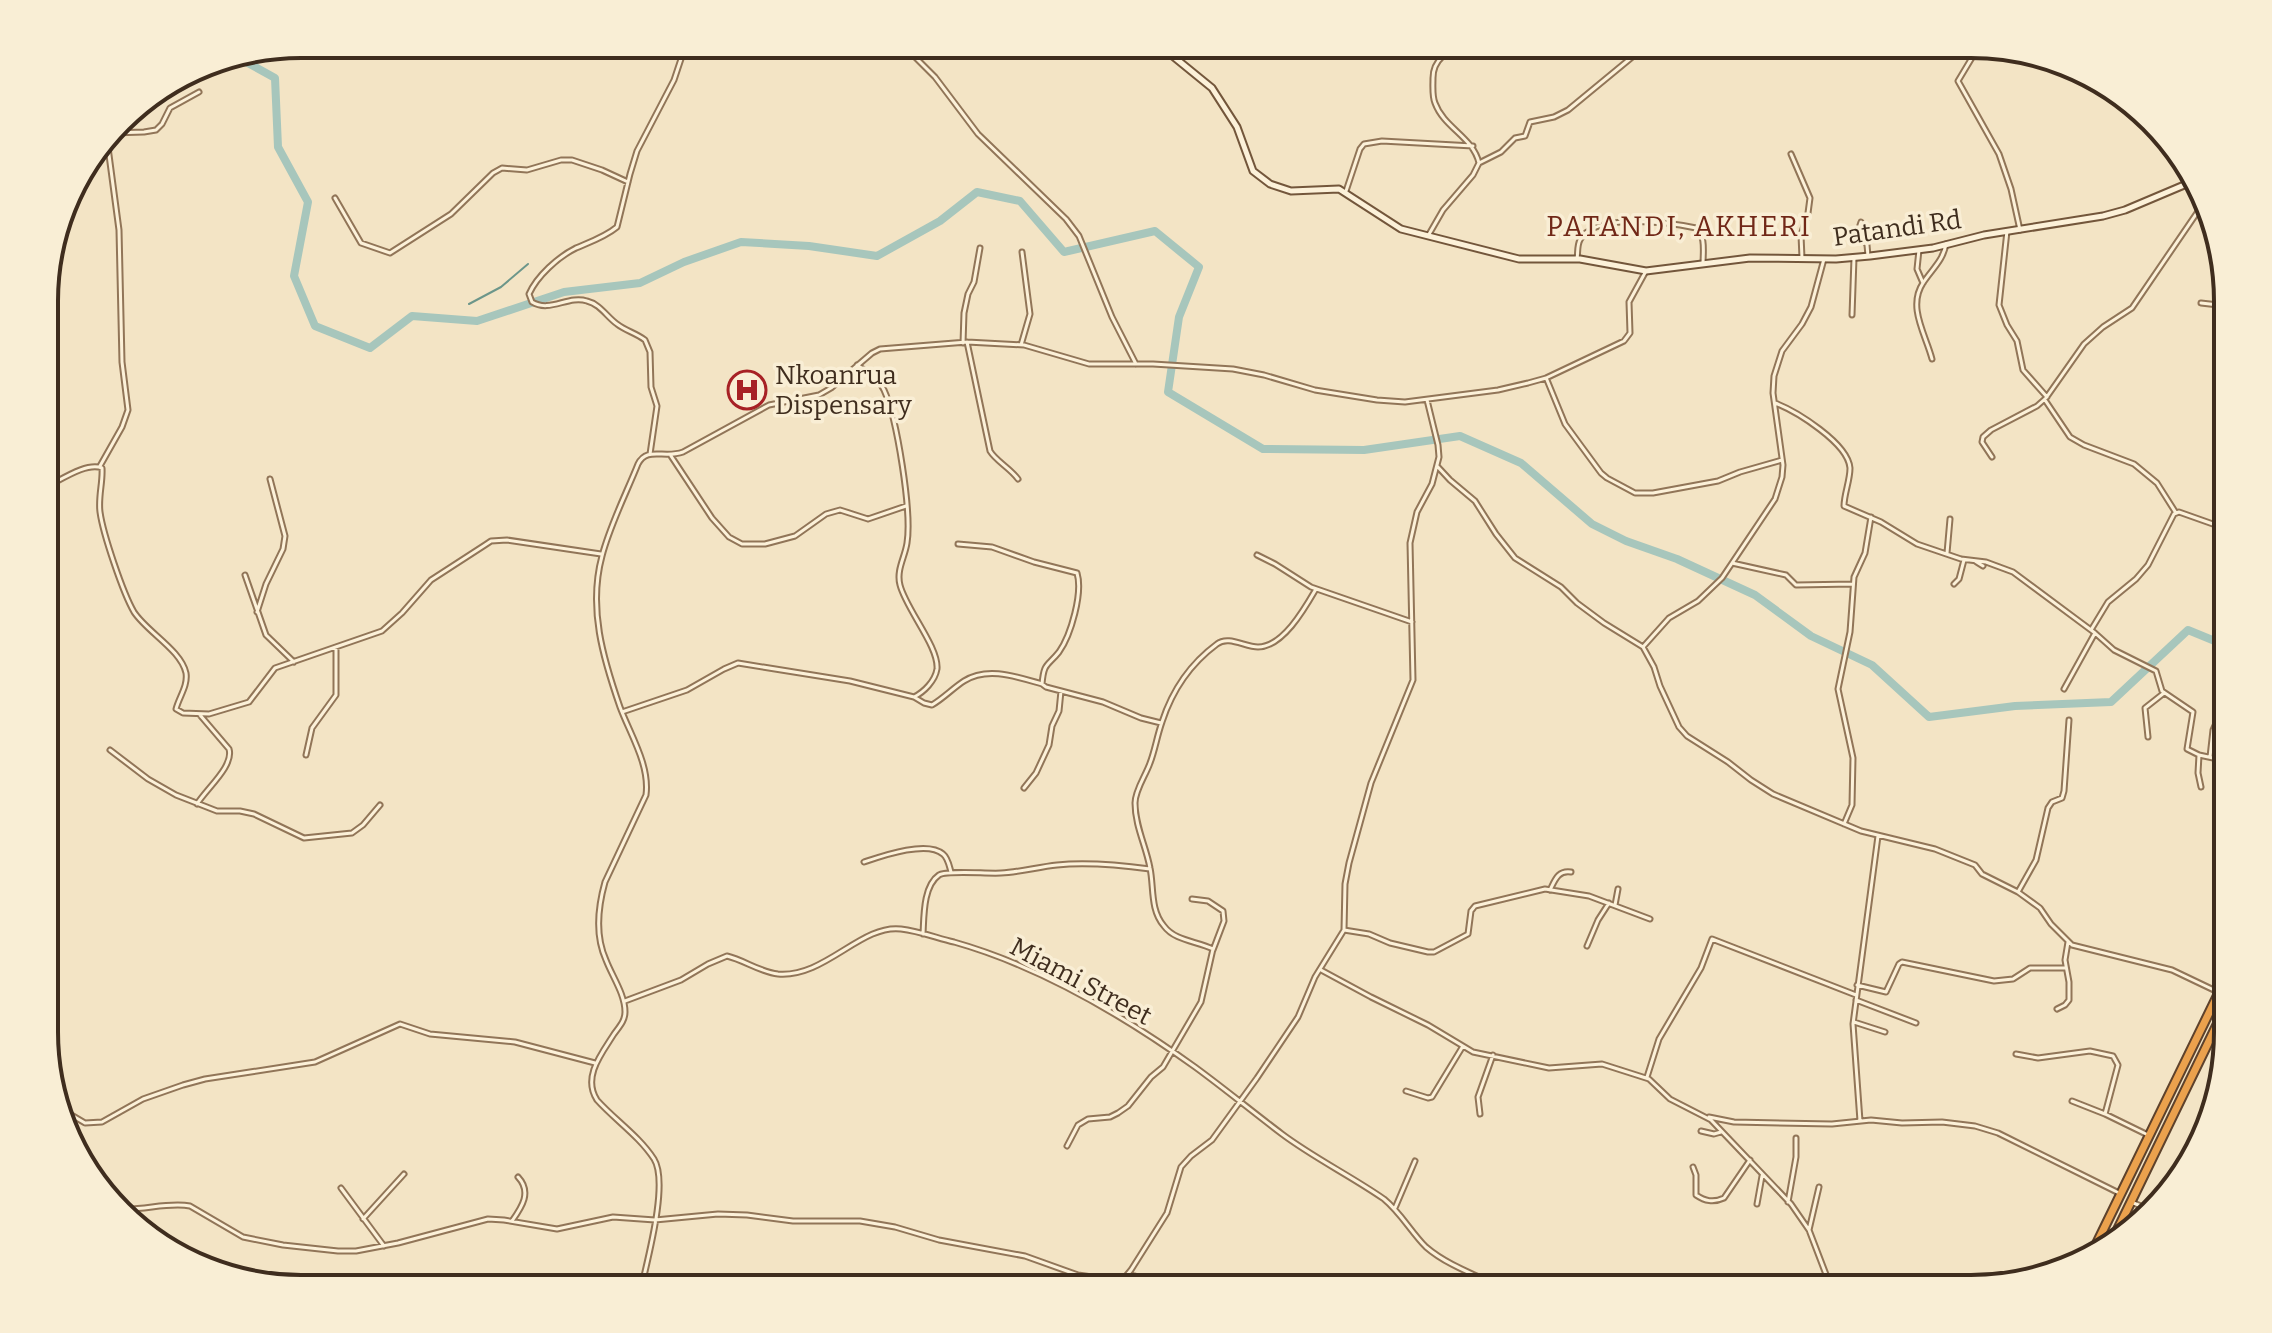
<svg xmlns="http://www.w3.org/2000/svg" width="2272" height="1333" viewBox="0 0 2272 1333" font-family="Bitter,serif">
  <rect width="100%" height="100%" fill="#f3e4c5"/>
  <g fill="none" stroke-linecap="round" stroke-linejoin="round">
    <path stroke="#6c968a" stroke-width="2" d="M 469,304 L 501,287 L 528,264"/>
    <path stroke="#a7c6bc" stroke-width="8" d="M 237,57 L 275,78 L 278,147 L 308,202 L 294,276 L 315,326 L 370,348 L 412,316 L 477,321 L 564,292 L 640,283 L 684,262 L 741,242 L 809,246 L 877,256 L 940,221 L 977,192 L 1020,201 L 1064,252 L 1155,231 L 1199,267 L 1179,317 L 1168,392 L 1263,449 L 1364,450 L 1460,436 L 1521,463 L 1592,524 L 1626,541 L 1677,559 L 1755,595 L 1811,636 L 1872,665 L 1929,717 L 2015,706 L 2111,702 L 2188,630 L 2227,646"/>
    <defs>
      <path id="street" d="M 902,44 L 935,77 L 978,134 L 1066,219 L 1079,236 L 1112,317 L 1136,364
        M 1979,46 L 1958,81 L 1999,154 L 2011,189 L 2020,230
        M 112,133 L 144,132 L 156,130 L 162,124 L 170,108 L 199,92
        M 1791,154 L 1810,198 L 1808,213 L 1801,235 L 1802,258
        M 1479,163 L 1501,152 L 1515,138 L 1525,136 L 1530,122 L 1554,117 L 1568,110 L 1648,44
        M 1346,191 L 1360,149 L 1364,144 L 1382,141 L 1473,146
        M 335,198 L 361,243 L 390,253 L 451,214 L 493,173 L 502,168 L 527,170 L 561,160 L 572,160 L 602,170 L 628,182
        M 1861,222 L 1858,231 L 1867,245 L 1868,256
        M 2007,231 L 1999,305 L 2007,325 L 2017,341 L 2023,370 L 2047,397
        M 1428,236 L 1443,210 L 1473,175 L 1479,163 C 1473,137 1444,128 1435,103 C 1432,96 1433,86 1433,78 C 1433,59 1448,51 1464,44
        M 1919,250 L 1917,269 L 1923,283
        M 1577,259 C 1578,253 1577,245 1580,240 C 1594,212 1671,223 1696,228 C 1706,236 1703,252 1703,264
        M 2201,303 L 2227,306
        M 1852,315 L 1854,258
        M 967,342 L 990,451 C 996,461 1010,468 1018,479
        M 963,343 L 964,313 L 968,294 L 974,282 L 980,248
        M 1021,345 L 1030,314 L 1022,252
        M 1932,359 C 1926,335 1907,307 1923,283 C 1932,269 1943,261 1946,244
        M 1547,380 L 1565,424 L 1601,473 L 1607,478 L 1635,493 L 1653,493 L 1718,481 L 1740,472 L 1782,460
        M 2045,400 L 2070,437 L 2084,445 L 2134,464 L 2157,483 L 2176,513
        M 1775,403 C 1796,411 1848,443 1850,468 C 1850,481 1844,494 1844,506 L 1881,522 L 1917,544 L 1961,559 L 1986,562 L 2013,572 L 2095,633 L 2114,650 L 2156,671 L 2162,691 L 2193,712 L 2187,749 L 2199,755 L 2227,761
        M 650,454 L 657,406 L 651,387 L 650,352 L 645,340 C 636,333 626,331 617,324 C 607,317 600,304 587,301 C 568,295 550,313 532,302 L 529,294 C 537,276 558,257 576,248 C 590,242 605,237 617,227 L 630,174 L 637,151 L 674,80 L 686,44
        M 671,456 L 712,518 L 729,537 L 742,544 L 765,544 L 795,536 L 826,514 L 840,510 L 868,519 L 906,506
        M 1992,457 L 1982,442 L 1983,437 L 1991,430 L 2037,406 L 2046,398 L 2084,344 L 2103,327 L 2132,308 L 2203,204
        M 100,466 L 122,427 L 128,410 L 122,362 L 119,230 L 107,140
        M 1437,466 L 1450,480 L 1475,501 L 1496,534 L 1515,558 L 1561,587 L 1577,603 L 1604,623 L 1643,647 L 1654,667 L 1660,686 L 1679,727 L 1687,736 L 1728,762 L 1751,780 L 1773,794 L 1861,831 L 1935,849 L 1975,865 L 1982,874 L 2018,892 L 2040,908 L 2051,924 L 2072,945 L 2172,970 L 2216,991
        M 46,487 C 61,480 86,462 102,468 C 103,482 98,497 100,512 C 103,534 123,593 134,612 C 147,632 181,650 186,673 C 188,686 179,697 176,709 L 183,713 L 209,714 L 249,702 L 275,668 L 382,631 L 402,613 L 431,580 L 485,545 L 491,541 L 507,540 L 601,554
        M 958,544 L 992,547 L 1034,562 L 1077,573 C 1083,593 1071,635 1059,652 C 1047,667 1044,662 1042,684 L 1046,687 L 1103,702 L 1141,718 L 1161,723
        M 1947,553 L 1950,519
        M 1257,555 L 1275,564 L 1311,587 L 1412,622
        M 1975,561 L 1983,566
        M 1732,563 L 1786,575 L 1796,585 L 1853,584
        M 245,575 L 266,635 L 294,662
        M 1954,584 L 1959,579 L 1964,560
        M 257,612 L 266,584 L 283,549 L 285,536 L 270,479
        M 2091,630 L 2108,602 L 2136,579 L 2148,565 L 2174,514 L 2179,512 L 2227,529
        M 1643,647 L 1669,618 L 1698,601 L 1722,578 L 1775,499 L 1782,477 L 1783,465 L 1773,393 L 1774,376 L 1782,351 L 1802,324 L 1811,307 L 1824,259
        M 2064,689 L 2095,633
        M 914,697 L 924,703 L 932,705 C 944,698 953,688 964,681 C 988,666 1017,677 1042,684
        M 622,712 L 687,690 L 724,669 L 738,663 L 850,681 L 914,697 C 924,692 935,681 937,669 C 939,647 906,609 900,585 C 896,570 905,557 907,543 C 912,512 897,418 884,390 C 879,379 867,372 857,365
        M 2148,737 L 2145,708 L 2164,693
        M 110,750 L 148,779 L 176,795 L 217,811 L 240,811 L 254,814 L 304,838 L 352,833 L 363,825 L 380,805
        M 306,755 L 312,728 L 336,695 L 336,647
        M 2199,755 L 2198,773 L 2201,787
        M 2210,757 L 2213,730 L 2218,719
        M 1024,788 L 1036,773 L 1049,745 L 1052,726 L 1059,711 L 1061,691
        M 197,804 C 207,788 234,766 229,749 L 200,715
        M 1844,824 L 1852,805 L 1853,758 L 1838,689 L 1850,632 L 1854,577 L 1865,553 L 1871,517
        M 864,862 C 882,856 927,840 943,854 C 948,858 949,865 951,872
        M 1550,890 C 1555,880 1558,870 1571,872
        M 2018,892 L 2036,860 L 2048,808 L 2052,802 L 2062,798 L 2064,791 L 2069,720
        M 1192,899 L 1208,901 L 1223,911 L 1224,921 L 1213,950
        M 1615,905 L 1618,889
        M 1344,930 L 1369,934 L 1390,943 L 1428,952 L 1434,952 L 1468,934 L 1471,911 L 1475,906 L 1545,889 L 1589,896 L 1650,919
        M 923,934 C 924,917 923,886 939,875 C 947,870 988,874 1001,873 C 1020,872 1038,867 1057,865 C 1087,862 1120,865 1150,869
        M 1587,946 L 1598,920 L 1609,903
        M 1321,970 L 1371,997 L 1428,1025 L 1473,1052 L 1549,1068 L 1602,1064 L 1649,1079 L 1670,1099 L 1711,1120 L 1791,1204 L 1809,1230 L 1827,1277 L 1834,1289
        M 1857,985 L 1886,992 L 1899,964 L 1902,962 L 1994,981 L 2013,979 L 2030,968 L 2066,968
        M 1856,1000 L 1916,1023
        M 625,1001 L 681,980 L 708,964 L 727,956 C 744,960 760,972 778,974 C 825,978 861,924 901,929 C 919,931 937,938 954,942 C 1039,966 1124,1016 1195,1067 C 1225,1089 1253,1112 1282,1134 C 1314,1158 1351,1176 1384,1199 C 1401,1213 1411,1232 1426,1247 C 1448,1266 1479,1276 1505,1289
        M 2057,1009 L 2065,1005 L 2069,1000 L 2069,982 L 2065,960 L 2068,942
        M 1854,1022 L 1885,1032
        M 2016,1054 L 2038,1058 L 2090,1051 L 2113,1056 L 2118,1065 L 2105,1114
        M 1647,1077 L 1659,1039 L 1701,968 L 1712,939 L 1856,995
        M 1406,1091 L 1428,1098 L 1432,1097 L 1463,1046
        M 2072,1101 L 2105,1114 L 2146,1134
        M 63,1110 L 85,1123 L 102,1122 L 143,1099 L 183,1085 L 205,1079 L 315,1062 L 400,1024 L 430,1034 L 515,1042 L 595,1063
        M 1480,1114 L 1478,1097 L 1493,1055
        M 1709,1117 L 1734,1122 L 1832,1124 L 1871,1120 L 1902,1123 L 1942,1122 L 1975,1126 L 1998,1133 L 2121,1194
        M 1860,1121 L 1853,1024 L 1878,836
        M 69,1126 L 71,1115
        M 1701,1131 L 1714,1134 L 1721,1132
        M 1067,1146 L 1078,1125 L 1088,1119 L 1110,1117 L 1118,1113 L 1128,1106 L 1151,1077 L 1163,1067 L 1201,1002 L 1213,949 C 1197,941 1175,941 1164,926 C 1150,910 1154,887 1150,868 C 1146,846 1135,826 1135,803 C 1135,790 1146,775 1150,763 C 1155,750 1157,736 1162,722 C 1172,691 1190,664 1217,644 C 1228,635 1245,647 1258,647 C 1283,647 1305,608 1316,589
        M 1693,1167 L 1696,1175 L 1696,1195 C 1705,1201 1713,1203 1724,1198 L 1750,1160
        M 341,1188 L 384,1246
        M 1788,1202 L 1796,1157 L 1796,1138
        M 2131,1202 L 2146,1208
        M 1757,1204 L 1762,1176
        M 1395,1208 L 1415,1161
        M 124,1209 C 145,1210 169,1202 190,1206 L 243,1237 L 283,1245 L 338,1251 L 356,1251 L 398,1243 L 488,1219 L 504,1220 L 557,1229 L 613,1217 L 655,1220 L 718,1214 L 747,1215 L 793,1221 L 860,1221 L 895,1227 L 939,1240 L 1025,1256 L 1078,1275 L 1092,1277 L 1135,1276 L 1155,1289
        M 363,1219 L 404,1174
        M 512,1221 C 522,1207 532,1192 518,1177
        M 1809,1230 L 1819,1187
        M 641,1289 C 647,1261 669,1183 654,1159 C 639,1136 615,1120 597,1100 C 582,1077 602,1053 614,1034 C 619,1027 625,1021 625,1012 C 625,994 612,976 606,960 C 595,936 598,907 605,882 L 646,795 C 650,765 630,734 620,707 C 603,658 588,608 602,556 C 610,525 626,494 638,464 C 647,446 664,459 683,452 L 769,405 L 819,395 L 831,388 L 872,353 L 880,349 L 967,342 L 1024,345 L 1089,364 L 1153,364 L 1233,369 L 1264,375 L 1315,390 L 1377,400 L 1405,402 L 1498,390 L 1528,383 L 1546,378 L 1624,341 L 1630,333 L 1629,302 L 1646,271
        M 1115,1289 L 1131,1270 L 1167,1213 L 1181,1167 L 1191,1156 L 1212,1140 L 1257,1078 L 1298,1017 L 1315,977 L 1344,930 L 1345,884 L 1349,863 L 1371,783 L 1413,680 L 1410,543 L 1417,512 L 1432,484 L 1439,457 L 1438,445 L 1427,400"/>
      <path id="secondary" d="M 1158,44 L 1212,88 L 1237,127 L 1253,171 L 1270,184 L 1291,191 L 1339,189 L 1401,229 L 1519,259 L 1580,259 L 1646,271 L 1750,258 L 1836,259 L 1870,256 L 1933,248 L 1984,235 L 2103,216 L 2125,210 L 2196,180"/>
      <path id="highway" d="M 2111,1243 L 2227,1004
        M 2090,1257 L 2227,976"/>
    </defs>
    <use href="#street" stroke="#917558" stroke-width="7"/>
    <use href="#secondary" stroke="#73563b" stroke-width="9"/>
    <use href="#highway" stroke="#5e422c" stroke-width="11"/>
    <use href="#street" stroke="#fcf1d9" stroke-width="3"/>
    <use href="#secondary" stroke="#fcf1d9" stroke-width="5"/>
    <use href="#highway" stroke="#eba14d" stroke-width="7"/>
  </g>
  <defs>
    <symbol id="hospital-ring" viewBox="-11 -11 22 22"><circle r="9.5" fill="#f9eed5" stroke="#a72125" stroke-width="1.5"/><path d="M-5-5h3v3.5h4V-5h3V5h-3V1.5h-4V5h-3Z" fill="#a72125"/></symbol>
  </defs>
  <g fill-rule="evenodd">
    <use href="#hospital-ring" x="725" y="368" width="44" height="44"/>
  </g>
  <g text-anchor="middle" stroke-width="7" stroke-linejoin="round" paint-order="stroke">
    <g font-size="26" fill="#3f2d1e" stroke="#f9eed5">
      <text transform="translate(1897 228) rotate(-8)" y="9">Patandi Rd</text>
      <text transform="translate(1081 981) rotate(28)" y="9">Miami Street</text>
    </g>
    <g font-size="26" fill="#3f2d1e" stroke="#f9eed5" text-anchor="start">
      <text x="775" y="384">Nkoanrua<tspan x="775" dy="30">Dispensary</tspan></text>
    </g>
    <g font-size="28" letter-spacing="2" fill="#712818" stroke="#f9eed5">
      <text x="1679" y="236">PATANDI, AKHERI</text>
    </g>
  </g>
  <path d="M0 0H2272V1333H0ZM301 58H1971A243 243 0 0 1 2214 301V1032A243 243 0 0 1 1971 1275H301A243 243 0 0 1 58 1032V301A243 243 0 0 1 301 58Z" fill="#f9eed5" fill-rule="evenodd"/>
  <path fill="none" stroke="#3f2d1e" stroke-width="4" d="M301 58H1971A243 243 0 0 1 2214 301V1032A243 243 0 0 1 1971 1275H301A243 243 0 0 1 58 1032V301A243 243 0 0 1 301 58Z"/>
</svg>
